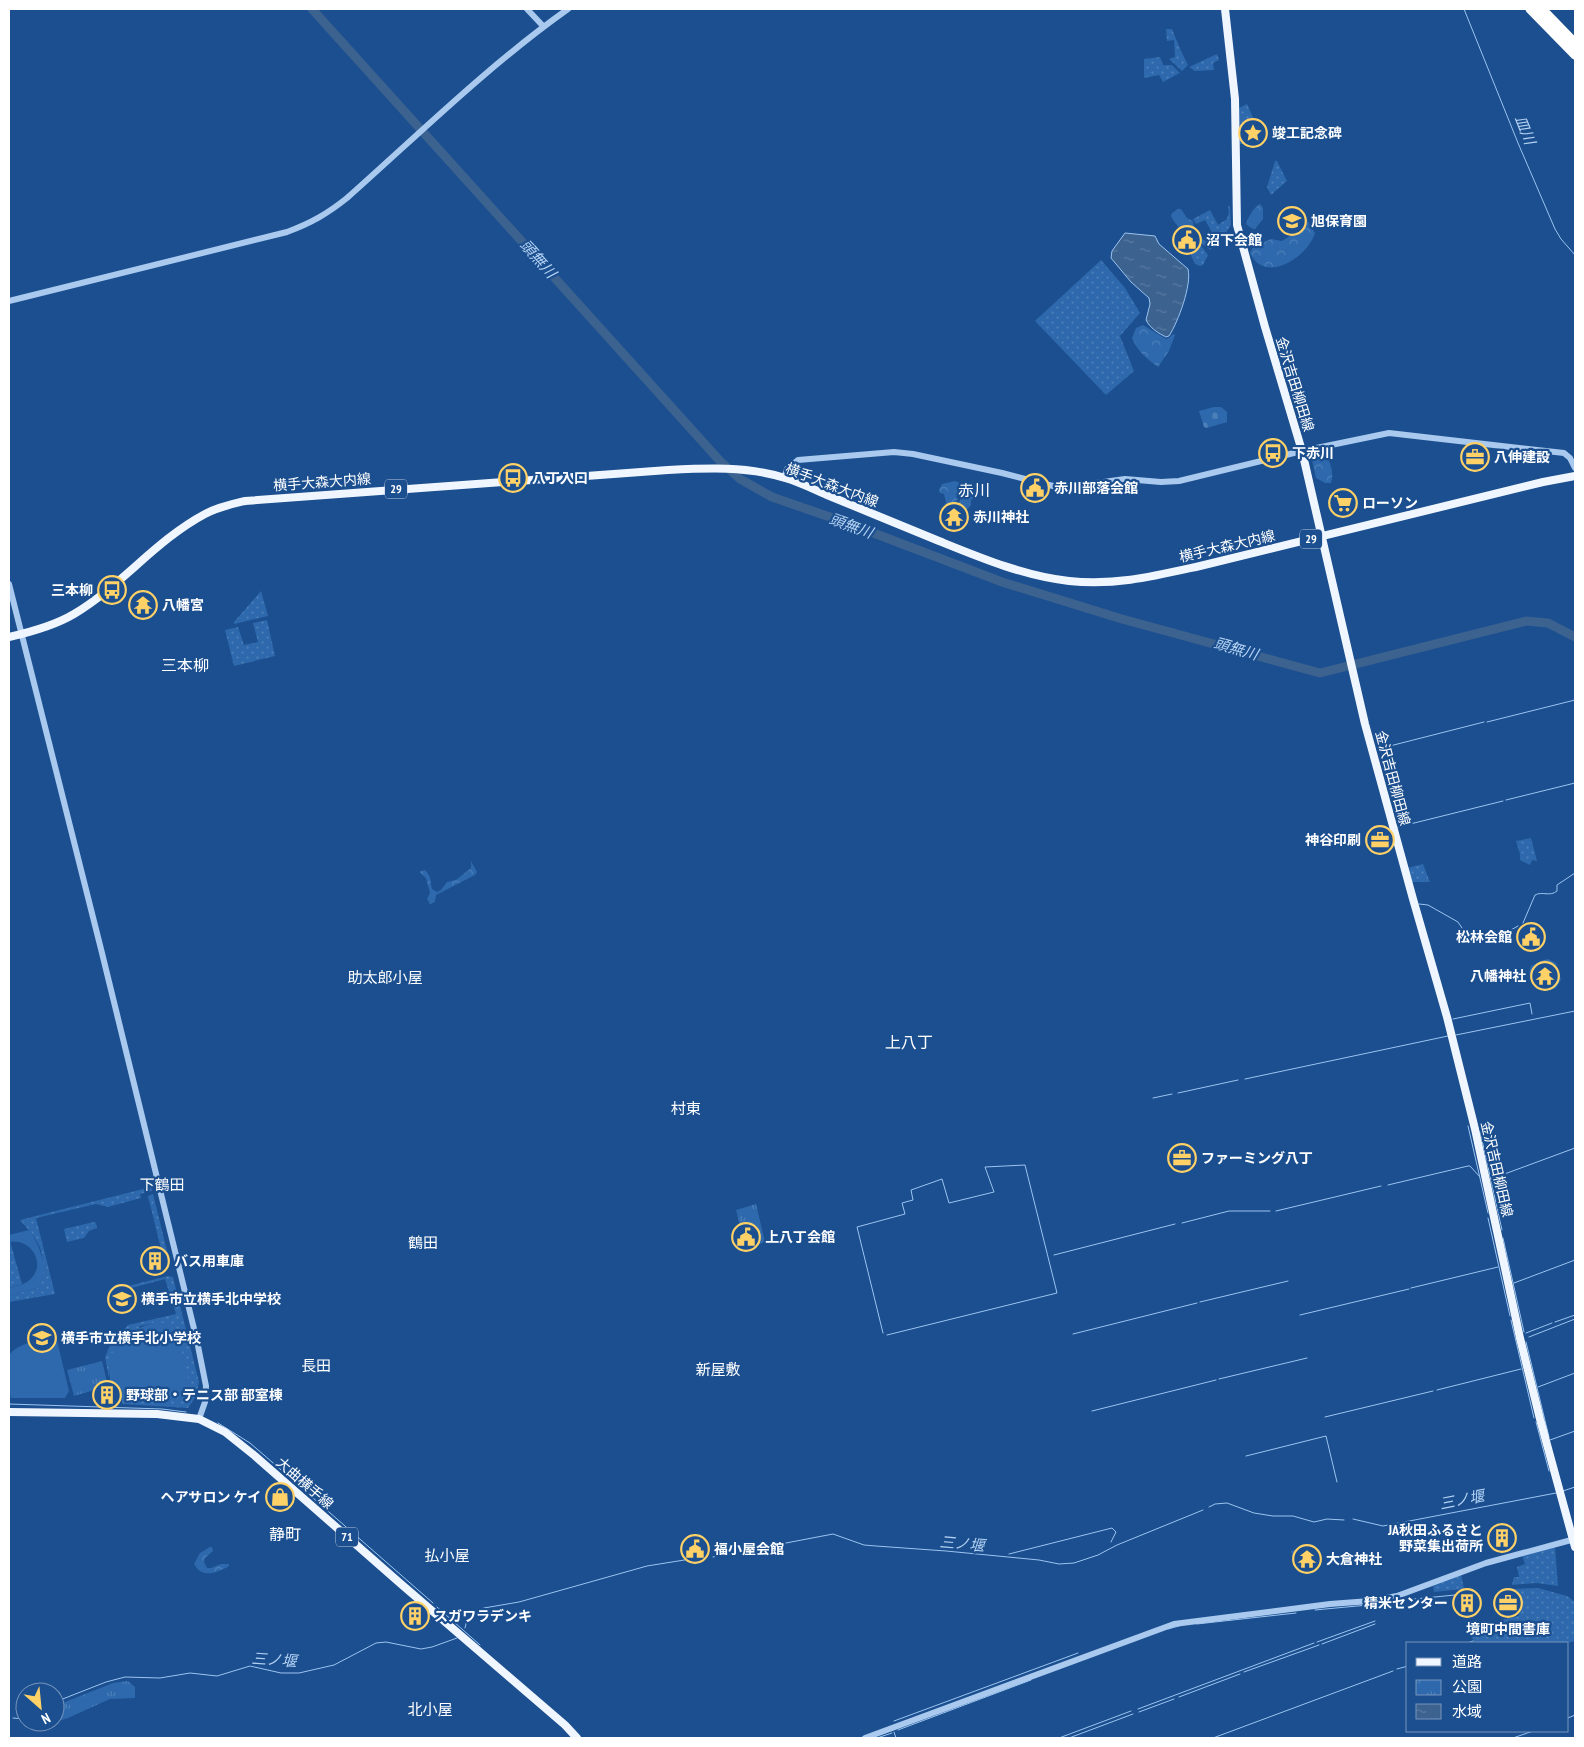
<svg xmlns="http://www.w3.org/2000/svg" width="1584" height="1747" viewBox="0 0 1584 1747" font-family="'PT Sans Narrow','Noto Sans JP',sans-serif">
  <defs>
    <pattern id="grass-dots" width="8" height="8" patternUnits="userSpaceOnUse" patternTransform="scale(1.25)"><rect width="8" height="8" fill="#2e69ad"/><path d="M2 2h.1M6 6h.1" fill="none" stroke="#4d80b9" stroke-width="1.8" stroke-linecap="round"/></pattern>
    <pattern id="forest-crowns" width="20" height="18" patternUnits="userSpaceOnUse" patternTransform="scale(1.25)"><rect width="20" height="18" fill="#2e69ad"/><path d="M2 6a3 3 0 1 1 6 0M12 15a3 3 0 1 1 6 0" fill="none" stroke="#4d80b9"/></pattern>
    <pattern id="cemetery-stones" width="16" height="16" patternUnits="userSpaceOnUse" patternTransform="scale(1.25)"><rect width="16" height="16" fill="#2e69ad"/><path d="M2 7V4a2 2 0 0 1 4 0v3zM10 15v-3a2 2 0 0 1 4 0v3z" fill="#4d80b9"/></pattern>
    <pattern id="park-tufts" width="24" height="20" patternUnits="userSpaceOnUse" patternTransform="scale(1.25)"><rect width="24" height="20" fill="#2e69ad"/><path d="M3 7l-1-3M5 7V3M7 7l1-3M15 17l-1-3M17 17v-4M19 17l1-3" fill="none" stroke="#4d80b9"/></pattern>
    <pattern id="water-ripples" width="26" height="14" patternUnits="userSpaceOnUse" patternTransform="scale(1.25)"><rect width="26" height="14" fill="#3c6290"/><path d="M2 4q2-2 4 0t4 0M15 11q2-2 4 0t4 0" fill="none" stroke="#597aa1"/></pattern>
  </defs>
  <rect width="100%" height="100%" fill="#1b4f8f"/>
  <path fill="url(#grass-dots)" d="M 1166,29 L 1172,29 L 1181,51 L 1188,65 L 1182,71 L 1169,59 L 1175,57 L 1174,40 L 1167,41 Z
    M 1217,54 L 1219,60 L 1213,63 L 1214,70 L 1195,71 L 1189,67 Z
    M 1160,57 L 1163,65 L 1172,65 L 1180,73 L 1163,82 L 1159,75 L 1144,78 L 1144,59 Z
    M 1247,104 L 1262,137 L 1245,144 L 1240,144 L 1239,108 Z
    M 1275,161 L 1277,161 L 1287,181 L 1271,195 L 1267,187 Z
    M 1228,206 L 1230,206 L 1231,225 L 1224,236 L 1219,233 L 1214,236 L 1205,220 L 1196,224 L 1193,219 L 1210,210 L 1218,225 L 1227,219 L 1229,212 Z
    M 1196,239 L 1208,255 L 1203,265 L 1200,266 L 1195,264 L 1186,245 Z
    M 1101,260 L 1125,288 L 1140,313 L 1120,336 L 1134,371 L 1106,395 L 1035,321 Z
    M 261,591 L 268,616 L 234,624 L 234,622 Z
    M 267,620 L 275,656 L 234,666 L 225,630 L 238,627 L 244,645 L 258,642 L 253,623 Z
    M 1531,838 L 1537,861 L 1532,860 L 1530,865 L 1520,860 L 1520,854 L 1516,841 Z
    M 1423,864 L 1430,882 L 1411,882 L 1407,868 Z
    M 151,1187 L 152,1191 L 140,1194 L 141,1198 L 108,1207 L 96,1204 L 36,1218 L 55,1294 L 9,1302 L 9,1296 L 40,1287 C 46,1253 43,1246 20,1220 Z
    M 153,1194 L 170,1263 L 168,1266 L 162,1268 L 158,1255 L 162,1253 L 148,1196 Z
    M 94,1222 L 96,1223 L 97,1228 L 89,1231 L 84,1238 L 67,1242 L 64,1229 Z
    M 10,1241 L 22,1284 L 9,1288 L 9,1242 Z
    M 168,1276 L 173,1277 L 199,1382 L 196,1396 L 188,1408 L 123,1404 L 121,1399 L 182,1397 L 166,1323 L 154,1323 L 140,1326 L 109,1366 L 109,1378 L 105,1357 L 110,1345 L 128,1325 L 176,1314 L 165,1279 L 113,1293 L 112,1290 Z
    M 1555,1547 L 1558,1586 L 1536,1583 L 1512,1585 L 1514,1577 L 1519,1577 L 1517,1567 L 1525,1564 L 1522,1555 Z
    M 1461,1574 L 1464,1589 L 1434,1592 L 1433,1586 Z
    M 1538,1588 L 1567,1596 L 1575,1602 L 1575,1641 L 1567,1643 L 1474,1642 L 1469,1631 L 1502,1623 L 1501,1620 L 1519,1616 L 1513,1589 Z"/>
  <path fill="url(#forest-crowns)" d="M 1260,204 L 1263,208 L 1263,219 L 1255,229 L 1251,228 L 1246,224 C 1249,216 1253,208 1260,204 Z
    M 1178,209 L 1181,209 L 1187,218 L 1193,221 C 1194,233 1201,241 1212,243 L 1211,250 C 1205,247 1200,242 1195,238 C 1184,230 1178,230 1171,216 L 1172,213 Z
    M 1299,211 L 1304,215 L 1315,233 C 1308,257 1265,285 1250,253 L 1253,247 L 1271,239 L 1282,241 L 1298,231 L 1301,224 L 1297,212 Z
    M 1143,325 L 1166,339 L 1169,338 L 1173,334 L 1175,335 L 1169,351 L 1158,367 C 1146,358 1138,352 1132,338 L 1136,328 Z
    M 1323,450 C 1329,459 1335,472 1331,483 L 1325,483 L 1316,478 L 1312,460 L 1317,453 Z
    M 955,481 L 960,483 L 960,489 L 956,498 L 958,499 C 954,505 952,511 950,517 L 952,522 L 955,521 L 960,515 L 958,511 L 962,488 L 967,485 L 972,489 L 976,495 L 975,497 L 971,500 L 971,505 L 965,512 L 963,526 L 956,529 L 953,526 L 944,525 L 948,511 L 945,507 L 946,502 L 944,494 L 940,493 L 939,490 L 942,484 Z
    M 471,861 L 477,872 L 475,875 L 436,895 L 435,902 L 430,904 L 427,899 L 430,893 L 426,878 L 419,872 L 425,870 C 432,877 430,882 432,889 L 437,892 L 441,890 L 447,882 L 456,880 L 471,868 Z
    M 1548,959 L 1556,963 L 1561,980 L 1556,988 C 1540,992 1525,984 1531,966 L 1541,961 Z
    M 210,1547 L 212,1547 L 213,1551 L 205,1558 L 204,1562 L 207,1568 L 211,1568 L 221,1564 L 229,1564 L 229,1566 C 217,1573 202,1579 194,1564 L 200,1553 Z"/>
  <path fill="url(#cemetery-stones)" d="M 1214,407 L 1221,407 L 1227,412 L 1227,422 L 1207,428 L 1204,427 L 1199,411 Z"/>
  <path fill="url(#park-tufts)" d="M 756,1204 L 765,1242 L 754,1246 L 745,1245 L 736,1210 Z
    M 102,1361 L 108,1386 L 74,1396 L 67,1370 Z
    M 1307,1546 L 1318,1562 L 1296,1569 L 1291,1551 Z
    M 128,1681 L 135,1687 L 135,1698 L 110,1699 L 68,1718 L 55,1722 L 55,1706 L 113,1683 Z"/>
  <path fill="#2e69ad" d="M 29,1230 C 41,1247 48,1267 40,1287 L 9,1296 L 9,1288 C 15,1286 22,1285 27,1282 C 49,1267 32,1237 9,1242 L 9,1235 Z
    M 154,1323 L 166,1323 L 176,1326 L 190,1387 L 189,1394 L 182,1397 L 173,1399 L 115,1399 C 113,1392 111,1386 110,1379 C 104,1349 127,1329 154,1323 Z
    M 56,1336 L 69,1391 L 65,1398 L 11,1398 L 9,1390 L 9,1355 C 20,1342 40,1340 56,1336 Z"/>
  <path fill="url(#water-ripples)" stroke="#9cc4f0" d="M 1125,233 L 1155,236 L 1159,244 L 1188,269 C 1192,285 1178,322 1169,336 L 1166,337 C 1158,333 1150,328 1146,320 L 1150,304 L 1149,298 L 1131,282 L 1111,258 L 1112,251 Z"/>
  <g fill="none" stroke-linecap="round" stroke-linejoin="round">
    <path stroke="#9cc4f0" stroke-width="1" d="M 1464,9 L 1518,143 L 1555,229 L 1561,239 L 1575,255
      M 1487,722 L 1575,700
      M 1378,749 L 1484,722
      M 1506,800 L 1575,783
      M 1398,827 L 1503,801
      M 1419,904 L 1428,905 L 1458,922 L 1464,931 L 1484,939 L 1495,939 L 1518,926
      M 1523,923 L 1535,895 C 1542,891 1550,897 1557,891 L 1557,885 L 1575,873
      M 1453,1019 L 1530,1003 L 1532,1014
      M 1456,1035 L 1575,1011
      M 1245,1079 L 1448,1036
      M 1178,1093 L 1238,1080
      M 1153,1098 L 1172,1094
      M 1468,1126 L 1488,1213
      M 1480,1131 L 1502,1230
      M 1491,1179 L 1575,1148
      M 1388,1185 L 1468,1166 L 1470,1166 L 1480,1177
      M 1276,1211 L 1381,1186
      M 1488,1218 L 1510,1316
      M 1182,1223 L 1229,1211 L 1270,1211
      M 1503,1238 L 1524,1332
      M 1054,1255 L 1175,1224
      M 1514,1283 L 1575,1260
      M 1411,1288 L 1498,1267
      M 1200,1302 L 1288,1281
      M 1300,1315 L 1409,1289
      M 1511,1320 L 1534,1418
      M 1555,1322 L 1575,1315
      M 883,1333 L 857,1227 L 905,1214 L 902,1203 L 913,1200 L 911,1190 L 942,1179 L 949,1203 L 994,1192 L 985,1167 L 1025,1165 L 1057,1293 L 887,1335
      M 1526,1333 L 1552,1323
      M 1073,1334 L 1197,1303
      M 1529,1337 L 1575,1319
      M 1526,1342 L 1549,1437
      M 1219,1379 L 1307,1358
      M 1538,1387 L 1575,1373
      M 1437,1390 L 1521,1369
      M 9,1404 L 162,1409 L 186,1412
      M 1092,1411 L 1216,1380
      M 1325,1417 L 1433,1391
      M 1536,1422 L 1549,1471
      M 218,1423 L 250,1443 L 294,1481
      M 1550,1440 L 1575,1431
      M 1246,1456 L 1326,1436 L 1337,1482
      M 297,1484 L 433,1603
      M 1563,1491 L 1575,1487
      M 1209,1507 L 1215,1504 L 1227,1503 L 1254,1513 L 1273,1516 L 1293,1516 L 1314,1522 L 1327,1519 L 1344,1520
      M 1353,1519 L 1383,1526 L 1556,1493
      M 1009,1554 L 1112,1528 L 1116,1532 L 1111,1542
      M 713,1557 L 833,1534 L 864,1545 L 876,1546 L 946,1551 L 1039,1560 L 1059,1564 L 1074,1563 L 1098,1555 L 1117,1545 L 1203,1510
      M 1374,1603 L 1455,1595
      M 437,1607 L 480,1645
      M 1315,1610 L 1368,1605
      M 1197,1624 L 1296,1613
      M 465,1628 L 467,1620 L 472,1614 L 484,1608 L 519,1602 L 647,1566 L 703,1557
      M 1168,1629 L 1179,1626
      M 1317,1642 L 1375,1621
      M 1468,1643 L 1473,1641
      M 1322,1644 L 1375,1624
      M 1397,1669 L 1408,1666
      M 1244,1672 L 1319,1645
      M 1179,1697 L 1240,1674
      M 55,1702 L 106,1682 L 125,1677 L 160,1678 L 190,1673 L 217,1676 L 250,1666 L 281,1673 L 299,1673 L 334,1665 L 376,1643 L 386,1642 L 421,1649 L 432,1647 L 457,1638
      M 1138,1709 L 1314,1643
      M 1139,1712 L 1174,1699
      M 13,1718 L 25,1719
      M 1568,1718 L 1575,1715
      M 894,1721 L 1078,1653
      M 898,1730 L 1031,1680
      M 894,1732 L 896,1738
      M 877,1738 L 892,1733
      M 1059,1738 L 1131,1711
      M 1069,1738 L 1133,1714
      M 1213,1738 L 1393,1671
      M 1513,1738 L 1533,1731"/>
    <path stroke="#3c6290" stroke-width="9" d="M 312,9 L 720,461 L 740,479 L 772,497 L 850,524 L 1002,582 L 1122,619 L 1320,673 L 1526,621 L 1548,623 L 1575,637"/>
    <path stroke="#a9c9ee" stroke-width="6" d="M 527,9 L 543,26
      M 9,301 L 287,232 C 311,223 327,214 347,198 C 419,134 489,65 568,9
      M 784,478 L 787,469 L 798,460 L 894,452 L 913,454 L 1002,473 L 1061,488 L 1125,479 L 1161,482 L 1179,481 L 1302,451 L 1389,433 L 1564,453 L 1570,458 L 1575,468
      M 9,584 L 101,949 L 197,1341 L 206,1386 L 205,1402 L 199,1419
      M 865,1738 L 1174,1624 L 1330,1604 L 1370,1601 L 1397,1596 L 1486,1563 L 1575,1539"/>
    <path stroke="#f0f6ff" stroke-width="8" d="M 1225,9 L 1235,99 L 1237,225 L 1265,327 L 1302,451 L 1365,724 L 1413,899 L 1447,1017 L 1475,1129 L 1520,1338 L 1540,1419 L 1575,1547
      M 9,637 C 31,632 54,626 74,614 C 121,586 156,540 205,514 C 218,507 232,504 245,501 L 668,470 C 707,468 747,466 785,478 C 799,482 813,489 827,495 C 864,510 902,526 939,541 C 981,558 1024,576 1069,581 C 1116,586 1155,576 1200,566 L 1543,482 L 1575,476
      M 9,1412 L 157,1414 L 199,1419 L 225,1432 L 255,1456 L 401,1584 L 565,1725 L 577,1738"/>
    <path stroke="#fff" stroke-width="9" d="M 1530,9 L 1575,55
      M 1542,9 L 1575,43"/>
  </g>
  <defs>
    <symbol id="sight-ring" viewBox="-11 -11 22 22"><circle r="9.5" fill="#1b4f8f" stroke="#ffd166" stroke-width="1.5"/><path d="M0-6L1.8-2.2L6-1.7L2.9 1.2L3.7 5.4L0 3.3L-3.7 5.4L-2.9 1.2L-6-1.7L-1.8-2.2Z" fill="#ffd166"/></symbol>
    <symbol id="school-ring" viewBox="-11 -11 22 22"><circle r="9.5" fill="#1b4f8f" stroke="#ffd166" stroke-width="1.5"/><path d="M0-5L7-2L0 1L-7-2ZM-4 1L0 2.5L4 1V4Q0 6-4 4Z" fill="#ffd166"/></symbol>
    <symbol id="civic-ring" viewBox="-11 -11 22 22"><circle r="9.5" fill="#1b4f8f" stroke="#ffd166" stroke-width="1.5"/><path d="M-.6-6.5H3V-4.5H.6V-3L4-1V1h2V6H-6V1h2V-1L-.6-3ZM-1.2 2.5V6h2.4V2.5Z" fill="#ffd166"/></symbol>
    <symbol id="bus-ring" viewBox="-11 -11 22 22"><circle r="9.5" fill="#1b4f8f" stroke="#ffd166" stroke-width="1.5"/><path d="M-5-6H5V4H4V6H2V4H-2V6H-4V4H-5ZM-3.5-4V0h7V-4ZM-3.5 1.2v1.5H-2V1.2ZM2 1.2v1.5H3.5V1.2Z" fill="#ffd166"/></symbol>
    <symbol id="office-ring" viewBox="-11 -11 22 22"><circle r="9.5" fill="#1b4f8f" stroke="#ffd166" stroke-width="1.5"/><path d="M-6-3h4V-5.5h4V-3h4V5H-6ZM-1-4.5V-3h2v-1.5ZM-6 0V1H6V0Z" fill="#ffd166"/></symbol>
    <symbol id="supermarket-ring" viewBox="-11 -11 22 22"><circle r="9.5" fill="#1b4f8f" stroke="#ffd166" stroke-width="1.5"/><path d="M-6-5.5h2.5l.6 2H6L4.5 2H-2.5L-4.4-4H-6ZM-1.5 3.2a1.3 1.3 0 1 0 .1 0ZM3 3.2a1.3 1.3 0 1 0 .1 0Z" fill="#ffd166"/></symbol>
    <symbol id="temple-ring" viewBox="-11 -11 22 22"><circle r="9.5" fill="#1b4f8f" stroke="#ffd166" stroke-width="1.5"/><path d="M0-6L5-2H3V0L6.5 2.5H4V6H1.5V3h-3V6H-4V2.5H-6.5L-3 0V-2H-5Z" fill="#ffd166"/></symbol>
    <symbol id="building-ring" viewBox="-11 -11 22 22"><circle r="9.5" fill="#1b4f8f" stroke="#ffd166" stroke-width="1.5"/><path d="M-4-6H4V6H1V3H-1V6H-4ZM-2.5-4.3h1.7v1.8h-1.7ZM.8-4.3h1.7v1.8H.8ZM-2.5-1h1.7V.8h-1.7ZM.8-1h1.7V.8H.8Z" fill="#ffd166"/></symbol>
    <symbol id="shop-ring" viewBox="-11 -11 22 22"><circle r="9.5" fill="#1b4f8f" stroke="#ffd166" stroke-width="1.5"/><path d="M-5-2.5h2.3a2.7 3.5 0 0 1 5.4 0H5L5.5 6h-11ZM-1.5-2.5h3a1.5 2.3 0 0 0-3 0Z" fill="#ffd166"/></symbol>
  </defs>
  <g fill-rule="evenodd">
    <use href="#sight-ring" x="1237" y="117" width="32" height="32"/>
    <use href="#school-ring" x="1276" y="205" width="32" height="32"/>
    <use href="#civic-ring" x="1171" y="224" width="32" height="32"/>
    <use href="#bus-ring" x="1257" y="437" width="32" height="32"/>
    <use href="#office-ring" x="1459" y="441" width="32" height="32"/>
    <use href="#bus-ring" x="497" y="462" width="32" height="32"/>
    <use href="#civic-ring" x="1019" y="472" width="32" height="32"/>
    <use href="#supermarket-ring" x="1327" y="487" width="32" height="32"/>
    <use href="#temple-ring" x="938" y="501" width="32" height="32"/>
    <use href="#bus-ring" x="96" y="574" width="32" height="32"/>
    <use href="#temple-ring" x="127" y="589" width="32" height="32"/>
    <use href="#office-ring" x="1364" y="824" width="32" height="32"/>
    <use href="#civic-ring" x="1515" y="921" width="32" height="32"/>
    <use href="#temple-ring" x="1529" y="960" width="32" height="32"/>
    <use href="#office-ring" x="1166" y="1142" width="32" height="32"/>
    <use href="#civic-ring" x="730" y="1221" width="32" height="32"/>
    <use href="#building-ring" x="139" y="1245" width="32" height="32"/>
    <use href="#school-ring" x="106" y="1283" width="32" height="32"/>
    <use href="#school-ring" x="26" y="1322" width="32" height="32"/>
    <use href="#building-ring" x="91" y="1379" width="32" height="32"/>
    <use href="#shop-ring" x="264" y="1481" width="32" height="32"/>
    <use href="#building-ring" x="1486" y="1522" width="32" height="32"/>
    <use href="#civic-ring" x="679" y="1533" width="32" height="32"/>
    <use href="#temple-ring" x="1291" y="1543" width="32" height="32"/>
    <use href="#building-ring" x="1451" y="1587" width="32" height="32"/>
    <use href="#office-ring" x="1492" y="1587" width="32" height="32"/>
    <use href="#building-ring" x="399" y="1600" width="32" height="32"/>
  </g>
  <g text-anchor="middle" stroke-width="4.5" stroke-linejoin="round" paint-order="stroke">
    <g fill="#1b4f8f" stroke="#bbcadd" stroke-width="1">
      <rect x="385" y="479.5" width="22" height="19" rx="4"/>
      <rect x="1300" y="529.5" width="22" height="19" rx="4"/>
      <rect x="336" y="1527.5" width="22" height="19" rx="4"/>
    </g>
    <g font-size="12" font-weight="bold" fill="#fff">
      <text x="396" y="493">29</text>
      <text x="1311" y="543">29</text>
      <text x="347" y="1541">71</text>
    </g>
    <g font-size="14" font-weight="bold" fill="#fff" stroke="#1b4f8f" text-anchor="start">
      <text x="1272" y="138">竣工記念碑</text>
      <text x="1311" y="226">旭保育園</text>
      <text x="1206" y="245">沼下会館</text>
      <text x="1292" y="458">下赤川</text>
      <text x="1494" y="462">八伸建設</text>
      <text x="532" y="483">八丁入口</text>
      <text x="1054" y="493">赤川部落会館</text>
      <text x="1362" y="508">ローソン</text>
      <text x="973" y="522">赤川神社</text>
      <text x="93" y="595" text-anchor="end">三本柳</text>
      <text x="162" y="610">八幡宮</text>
      <text x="1361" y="845" text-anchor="end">神谷印刷</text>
      <text x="1512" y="942" text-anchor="end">松林会館</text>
      <text x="1526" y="981" text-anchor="end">八幡神社</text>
      <text x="1201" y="1163">ファーミング八丁</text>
      <text x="765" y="1242">上八丁会館</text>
      <text x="174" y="1266">バス用車庫</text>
      <text x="141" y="1304">横手市立横手北中学校</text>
      <text x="61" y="1343">横手市立横手北小学校</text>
      <text x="126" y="1400">野球部・テニス部 部室棟</text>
      <text x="261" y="1502" text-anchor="end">ヘアサロン ケイ</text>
      <text x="1483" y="1535" text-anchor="end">JA秋田ふるさと<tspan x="1483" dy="16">野菜集出荷所</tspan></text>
      <text x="714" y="1554">福小屋会館</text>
      <text x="1326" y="1564">大倉神社</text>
      <text x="1448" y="1608" text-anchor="end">精米センター</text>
      <text x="434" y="1621">スガワラデンキ</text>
      <text x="1508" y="1634" text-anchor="middle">境町中間書庫</text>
    </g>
    <g font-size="14" fill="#fff" stroke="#1b4f8f">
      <text transform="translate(1295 384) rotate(73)" y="5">金沢吉田柳田線</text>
      <text transform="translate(322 482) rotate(-4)" y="5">横手大森大内線</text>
      <text transform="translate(832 485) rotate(21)" y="5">横手大森大内線</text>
      <text transform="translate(1227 546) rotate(-13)" y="5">横手大森大内線</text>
      <text transform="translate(1393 778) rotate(75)" y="5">金沢吉田柳田線</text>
      <text transform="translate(1497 1169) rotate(77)" y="5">金沢吉田柳田線</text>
      <text transform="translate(305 1483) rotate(41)" y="5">大曲横手線</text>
    </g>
    <g font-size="15" font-style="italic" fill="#b5d3f5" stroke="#1b4f8f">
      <text transform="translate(1525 130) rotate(68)" y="5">皿川</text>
      <text transform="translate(538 259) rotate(48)" y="5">頭無川</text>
      <text transform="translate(851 526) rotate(20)" y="5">頭無川</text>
      <text transform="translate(1236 649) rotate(16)" y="5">頭無川</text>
      <text transform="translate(1462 1500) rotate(-11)" y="5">三ノ堰</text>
      <text transform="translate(962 1544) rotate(5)" y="5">三ノ堰</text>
      <text transform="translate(274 1660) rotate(4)" y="5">三ノ堰</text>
    </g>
    <g font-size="15" fill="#fff" stroke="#1b4f8f">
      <text x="385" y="983">助太郎小屋</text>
      <text x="686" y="1114">村東</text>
      <text x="162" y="1190">下鶴田</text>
      <text x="423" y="1248">鶴田</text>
      <text x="316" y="1371">長田</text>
      <text x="718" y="1375">新屋敷</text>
      <text x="447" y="1561">払小屋</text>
      <text x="430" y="1715">北小屋</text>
    </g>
    <g font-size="16" fill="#fff" stroke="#1b4f8f">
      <text x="974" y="496">赤川</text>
      <text x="185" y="671">三本柳</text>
      <text x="909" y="1048">上八丁</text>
      <text x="285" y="1540">静町</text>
    </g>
  </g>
  <rect width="1584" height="1747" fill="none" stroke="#ffffff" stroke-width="20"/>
  <rect x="1406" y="1642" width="162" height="90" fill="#1b4f8f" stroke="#7695bc"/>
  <rect x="1416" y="1658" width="25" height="8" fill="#f0f6ff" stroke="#7695bc"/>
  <text x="1452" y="1667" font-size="15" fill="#ffffff">道路</text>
  <rect x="1416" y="1680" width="25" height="15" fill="url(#park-tufts)" stroke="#7695bc"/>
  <text x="1452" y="1692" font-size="15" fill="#ffffff">公園</text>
  <rect x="1416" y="1704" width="25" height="15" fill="url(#water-ripples)" stroke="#7695bc"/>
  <text x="1452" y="1717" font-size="15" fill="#ffffff">水域</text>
  <g transform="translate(40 1707) rotate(153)"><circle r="24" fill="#1b4f8f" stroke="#7695bc"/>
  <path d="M0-4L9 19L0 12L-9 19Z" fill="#ffd166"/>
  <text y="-8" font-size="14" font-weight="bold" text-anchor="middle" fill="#ffffff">N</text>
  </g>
</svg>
